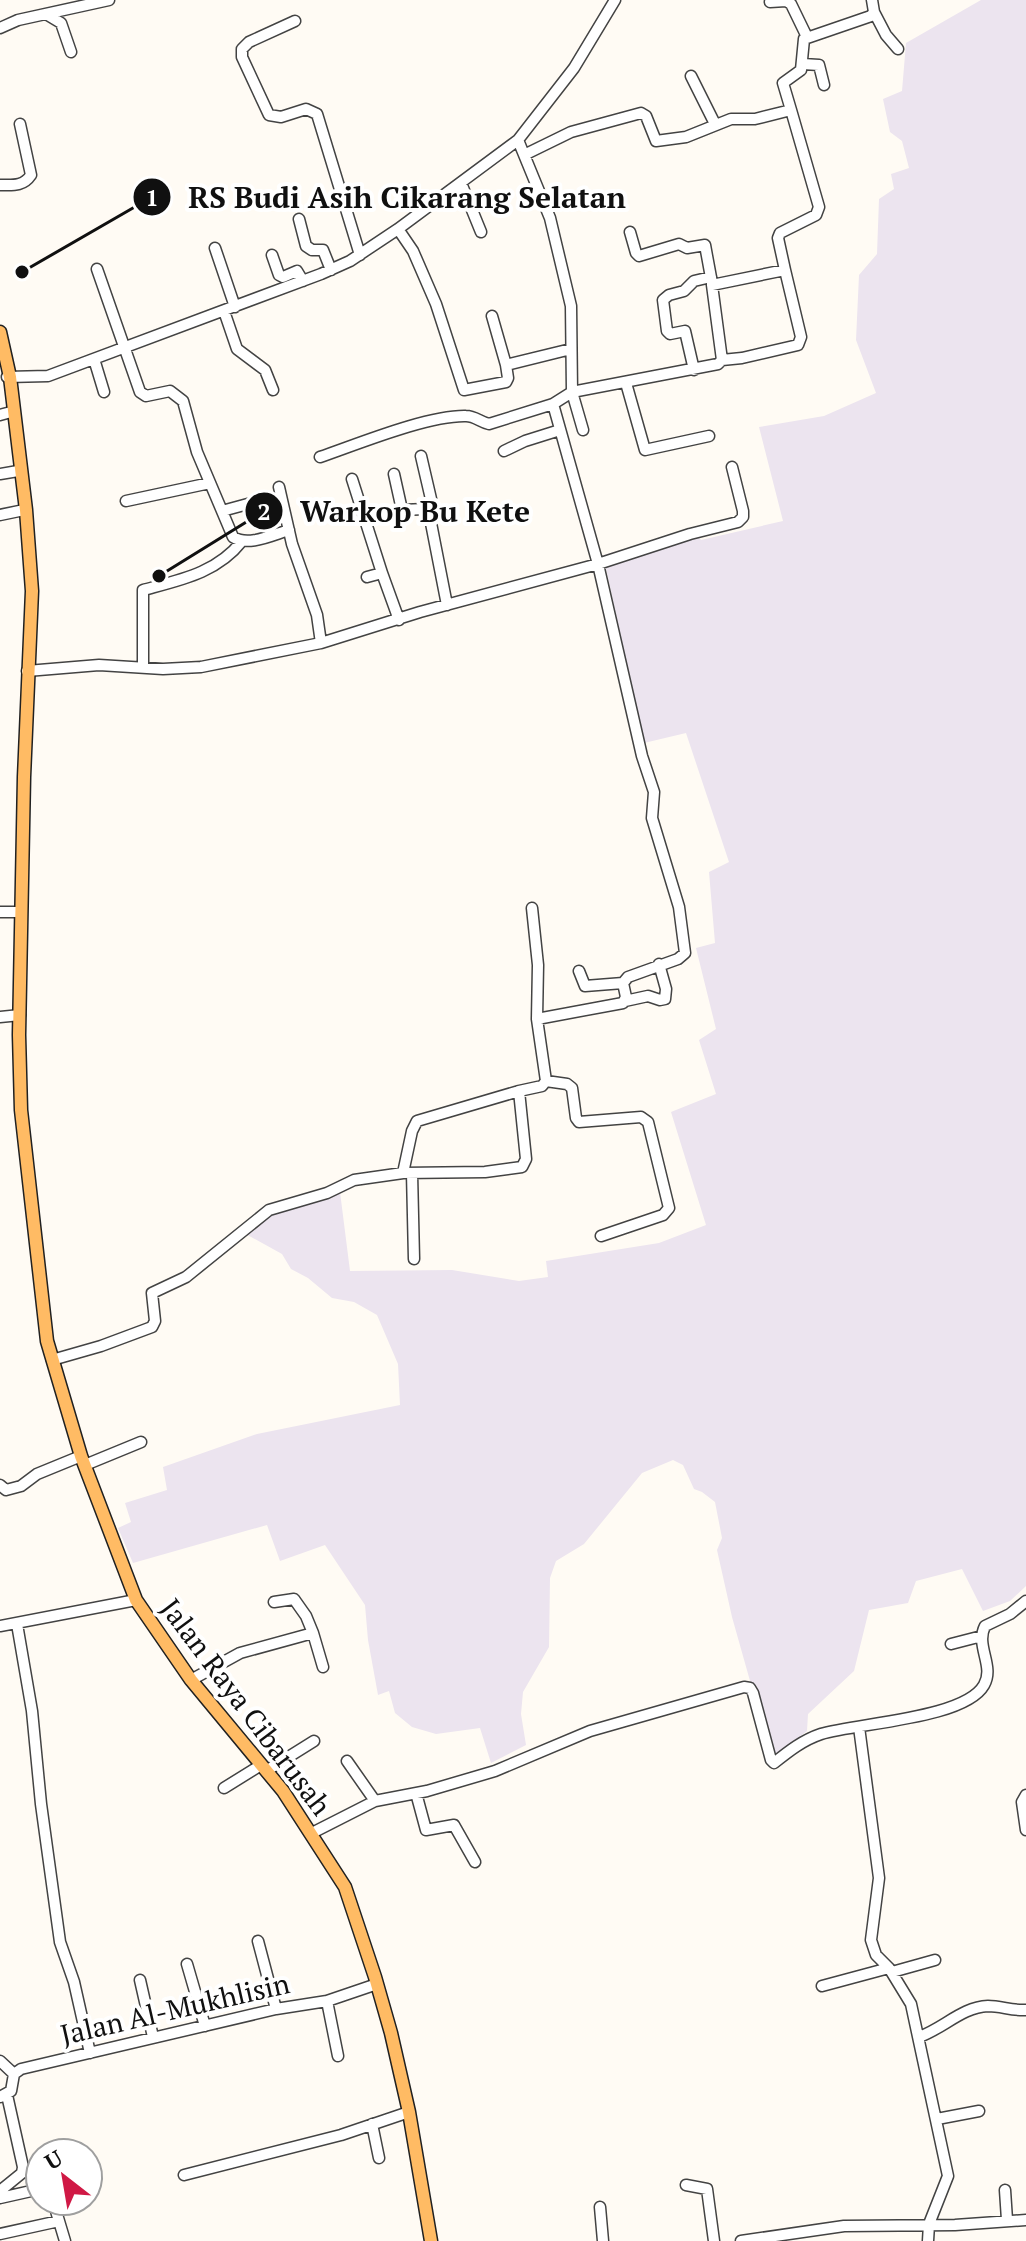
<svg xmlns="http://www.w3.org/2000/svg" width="1026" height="2241" viewBox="0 0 1026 2241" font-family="'PT Serif',serif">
  <rect width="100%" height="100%" fill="#fffbf4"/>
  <path fill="#ece4ef" d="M 981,0 L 1026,0 L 1026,1586 L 1010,1601 L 983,1611 L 962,1569 L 916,1581 L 908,1603 L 869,1610 L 854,1671 L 808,1714 L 807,1731 L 772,1759 L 732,1617 L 717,1550 L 722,1538 L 715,1502 L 702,1492 L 694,1489 L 683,1465 L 673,1460 L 642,1473 L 584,1544 L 556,1561 L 550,1578 L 549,1647 L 523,1692 L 521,1714 L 526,1745 L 491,1763 L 480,1728 L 436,1734 L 412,1727 L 395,1713 L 389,1691 L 378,1695 L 368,1640 L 365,1605 L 325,1545 L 280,1561 L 267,1525 L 133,1563 L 118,1528 L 131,1522 L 125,1503 L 167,1490 L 163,1467 L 257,1434 L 400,1405 L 398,1364 L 377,1315 L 354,1302 L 332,1298 L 308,1278 L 291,1269 L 282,1254 L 244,1233 L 273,1208 L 339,1184 L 350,1271 L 452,1270 L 519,1281 L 548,1277 L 546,1261 L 659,1243 L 706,1225 L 671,1112 L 716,1094 L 699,1040 L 716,1029 L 696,948 L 715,943 L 709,872 L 729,862 L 686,733 L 644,743 L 603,555 L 693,530 L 701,540 L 783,521 L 759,427 L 824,416 L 876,393 L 856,340 L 859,275 L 877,254 L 879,199 L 894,189 L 891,174 L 909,168 L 902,141 L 890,132 L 883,99 L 902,91 L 906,43 Z"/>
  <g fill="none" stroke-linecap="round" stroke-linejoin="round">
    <defs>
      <path id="minor" d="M 770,2 L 786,1 L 791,4 L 807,37
        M 874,12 L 886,35 L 898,49
        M 46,14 L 61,23 L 71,52
        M 295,21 L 249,42 L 242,49 L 242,57 L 269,115 L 281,117 L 306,109 L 317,114 L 360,255
        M 0,28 L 18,20 L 109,0
        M 803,64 L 819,65 L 824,85
        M 691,76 L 715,124
        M 526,154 L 571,132 L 641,113 L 646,116 L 656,141 L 686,137 L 731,119 L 755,119 L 791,110 L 783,83 L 801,70 L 804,39 L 871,16 L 874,12 L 872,0
        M 461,183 L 481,232
        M 0,185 C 12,185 23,187 31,175 L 20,124
        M 299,219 L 306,246 L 312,250 L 323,250 L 331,270
        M 398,229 L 413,251 L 436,304 L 464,390 L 506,382 L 508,378 L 506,365
        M 630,232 L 636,253 L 639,256 L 679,244 L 687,248 L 705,245 L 712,283
        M 215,248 L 235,307
        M 272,255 L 279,275 L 283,277 L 297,271 L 303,281
        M 97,269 L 140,392 L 146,396 L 170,391 L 183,401 L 197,452 L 233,537 C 248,547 272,535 289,530
        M 224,311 L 237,349 L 265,370 L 273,390
        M 492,316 L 506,365 L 571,349
        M 94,359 L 104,392
        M 722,360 L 742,358 L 798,345 L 801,337 L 785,270
        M 694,370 L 685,331 L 670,334 L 667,331 L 663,300 L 669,295 L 684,291 L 694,281 L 711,277
        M 7,377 L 48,376 L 321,274 L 350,261 L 398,229 L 518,140 L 574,68 L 615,0
        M 626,383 L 645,450 L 709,436
        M 0,415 L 11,412
        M 583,430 L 572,392 L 718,364 L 722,360 L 712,285 L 785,270 L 778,238 L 780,233 L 816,215 L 819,207 L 791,110
        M 504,451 L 525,441 L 560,430
        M 421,456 L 431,499 L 431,506 L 425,509
        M 320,457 C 358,444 428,415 466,416 C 475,416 480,422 489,424 L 553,404
        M 0,474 L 18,471
        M 394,474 L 402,510 L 425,509 L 430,518 L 447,605
        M 352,479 L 382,573
        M 279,487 L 292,544 L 317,615 L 321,643
        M 126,501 L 210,483
        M 222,511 L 255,502 C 267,507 268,524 271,535
        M 0,515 L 24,510
        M 367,577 L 382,573 L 399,620
        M 143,668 L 143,590 C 180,580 217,573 242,541
        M 27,671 L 99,665 L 163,669 L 201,667 L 321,643 L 420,612 L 598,564 L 690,534 L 738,522 L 743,517 L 743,511 L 732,467
        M 532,908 L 538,965 L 537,1019
        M 0,912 L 20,912
        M 579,971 L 585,986 L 623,983
        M 625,1001 L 648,996 L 660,1000 L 665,999 L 666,989 L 659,964
        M 0,1017 L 20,1015
        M 546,1081 L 567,1084 L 572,1088 L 576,1118 L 579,1122 L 641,1117 L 648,1122 L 669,1208 L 663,1215 L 601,1236
        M 403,1173 L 412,1131 L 417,1121 L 519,1091
        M 412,1173 L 414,1259
        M 52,1360 L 101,1346 L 152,1327 L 155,1321 L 152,1293 L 186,1277 L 269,1210 L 327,1193 L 354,1180 L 403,1173 L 485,1172 L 522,1167 L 526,1159 L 519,1091 L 542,1086 L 546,1081 L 537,1019 L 623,1003 L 626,997 L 623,983 L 628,977 L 678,959 L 685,953 L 679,907 L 652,818 L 654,792 L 642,756 L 598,564 L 553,404 L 572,392 L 571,306 L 550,218 L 518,140
        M 85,1465 L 141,1442
        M 0,1485 L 6,1490 L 21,1486 L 37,1474 L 81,1456
        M 274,1602 L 294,1599 L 306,1616 L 313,1633
        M 17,1624 L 32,1711 L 41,1804 L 60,1942 L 74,1982 L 90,2053
        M 0,1626 L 136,1600
        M 951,1644 L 982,1636
        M 191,1680 L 240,1653 L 313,1633 L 323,1667
        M 859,1727 L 879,1878 L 871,1940 L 876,1955 L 889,1968 L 911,2004 L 948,2176 L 929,2224 L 928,2241
        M 347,1761 L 375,1801
        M 266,1771 L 314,1741
        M 224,1788 L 261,1765
        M 416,1793 L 426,1830 L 454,1825 L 475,1862
        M 1026,1795 L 1022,1802 L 1026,1830
        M 312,1833 L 375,1801 L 427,1791 L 495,1771 L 590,1731 L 744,1687 L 750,1688 L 753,1693 L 771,1760 L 774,1763 C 789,1751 803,1740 821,1734 C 856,1723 965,1719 984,1685 C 995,1666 975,1646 985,1626 L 1010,1614 L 1026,1601
        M 258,1941 L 276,2009
        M 187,1964 L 205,2026
        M 892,1972 L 935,1960
        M 140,1980 L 153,2037
        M 822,1986 L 889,1968
        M 327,2001 L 338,2056
        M 919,2037 C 944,2028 962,2007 988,2006 C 1001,2006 1013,2011 1026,2010
        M 0,2061 L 14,2074
        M 0,2097 L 11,2091 L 14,2074 L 21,2069 L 276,2009 L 327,2001 L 377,1984
        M 937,2119 L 979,2111
        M 372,2124 L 379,2158
        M 184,2175 L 341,2135 L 409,2112
        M 686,2185 L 707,2189 L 714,2241
        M 1005,2190 L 1007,2220
        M 0,2191 L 22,2173 L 23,2167 L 7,2095
        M 0,2198 L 40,2189
        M 53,2201 L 65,2241
        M 600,2207 L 603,2241
        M 0,2234 L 59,2221
        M 741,2241 L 844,2226 L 955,2225 L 1026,2220"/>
      <path id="major" d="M 0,332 L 10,377 L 26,510 L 32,591 L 24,777 L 19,1035 L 21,1110 L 47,1341 L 81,1456 L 136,1600 L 191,1680 L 283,1791 L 345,1887 L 375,1977 L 391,2033 L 409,2112 L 431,2241"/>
    </defs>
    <use href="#minor" stroke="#434343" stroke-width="13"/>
    <use href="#major" stroke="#212121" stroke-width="15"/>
    <use href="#minor" stroke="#fff" stroke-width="10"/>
    <use href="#major" stroke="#ffbb64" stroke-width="12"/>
  </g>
  <g text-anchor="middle" stroke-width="8" stroke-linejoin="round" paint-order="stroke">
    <g font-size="28" fill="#101010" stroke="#fff">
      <text transform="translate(246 1707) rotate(53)" y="10">Jalan Raya Cibarusah</text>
      <text transform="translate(175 2009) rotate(-13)" y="10">Jalan Al-Mukhlisin</text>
    </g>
  </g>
  <path fill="none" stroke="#101010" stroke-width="3" d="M22 272L152 197M159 576L264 511"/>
  <g fill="#101010" stroke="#fff" stroke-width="3">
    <circle cx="22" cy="272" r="8"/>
    <circle cx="159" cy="576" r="8"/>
    <circle cx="152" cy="197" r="20"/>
    <circle cx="264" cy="511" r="20"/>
  </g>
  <g font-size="24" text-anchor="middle" font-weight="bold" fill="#fff">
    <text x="152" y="206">1</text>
    <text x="264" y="520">2</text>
  </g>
  <g font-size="30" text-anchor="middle" font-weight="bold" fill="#101010" stroke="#fff" stroke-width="8" stroke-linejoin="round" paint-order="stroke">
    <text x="407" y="208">RS Budi Asih Cikarang Selatan</text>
    <text x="415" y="522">Warkop Bu Kete</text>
  </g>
  <g transform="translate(64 2177) rotate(329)"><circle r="38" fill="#ffffff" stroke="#9f9f9f" stroke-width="2"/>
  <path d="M0-6L14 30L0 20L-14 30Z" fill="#d01945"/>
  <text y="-12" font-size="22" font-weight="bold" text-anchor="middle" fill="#101010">U</text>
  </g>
</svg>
